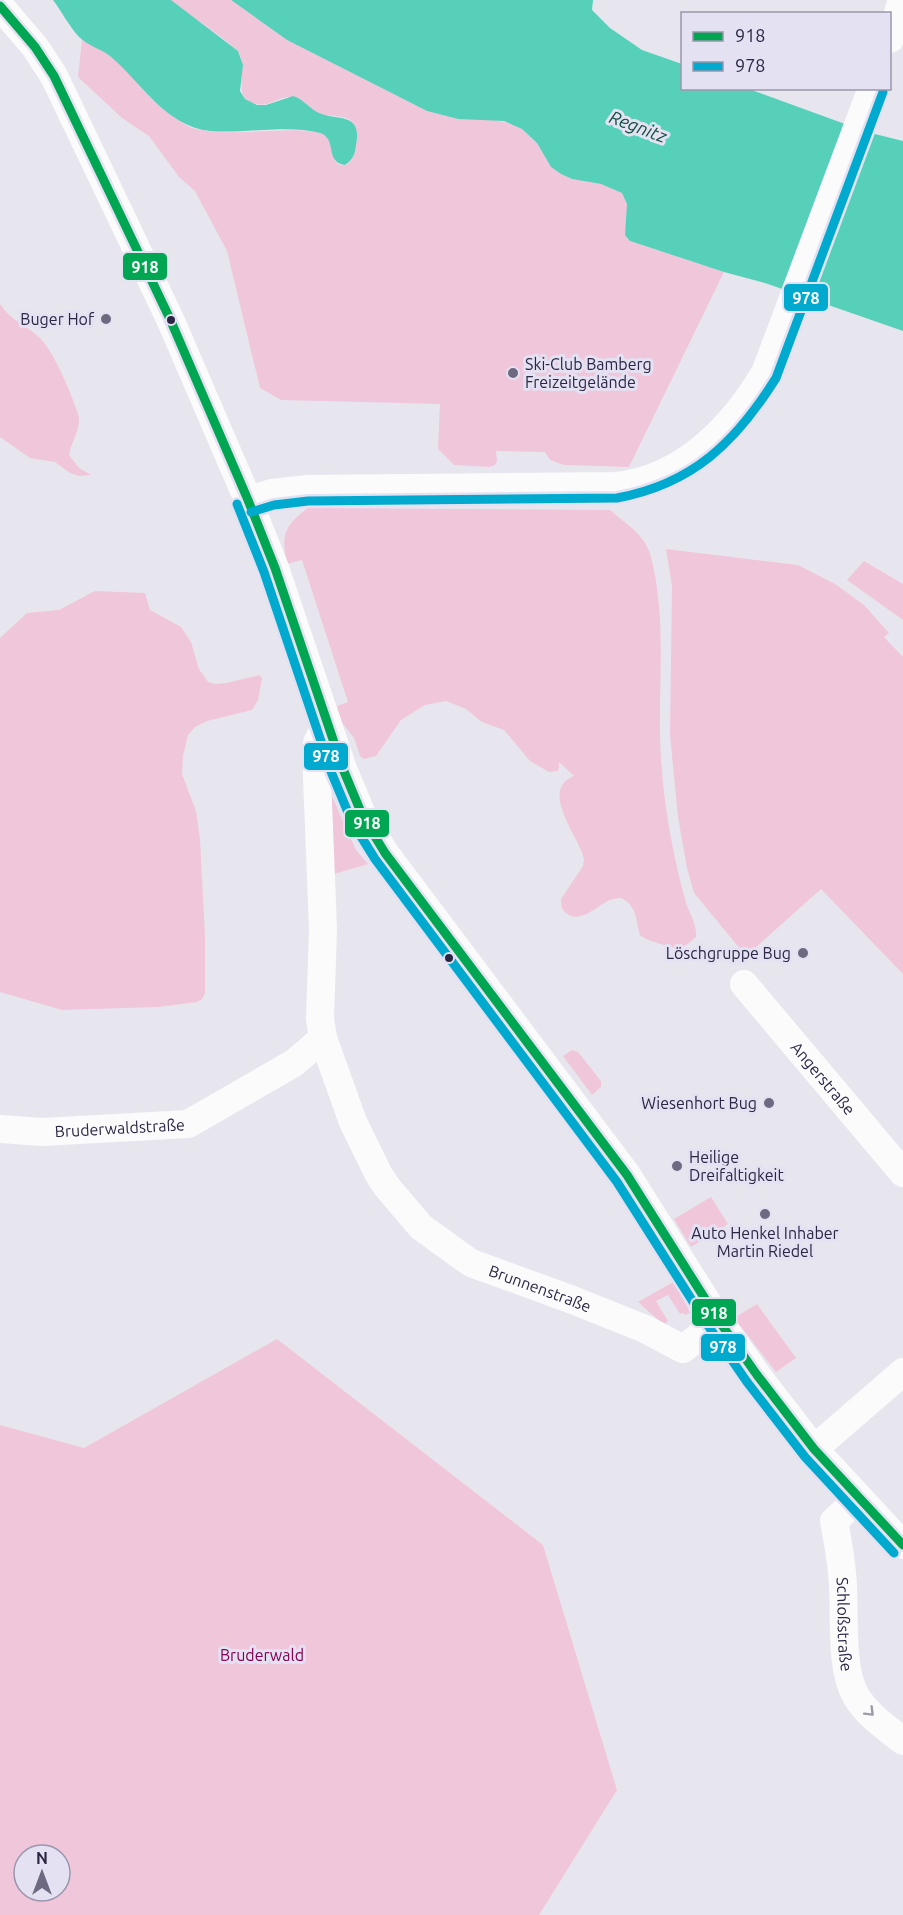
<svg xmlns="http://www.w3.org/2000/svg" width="903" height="1915" viewBox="0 0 903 1915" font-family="Ubuntu,sans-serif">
  <rect width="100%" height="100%" fill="#e7e6ee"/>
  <path fill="#f0c6db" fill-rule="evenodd" d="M 171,0 L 231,0 L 287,40 L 427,111 L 458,119 L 492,119 L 512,124 L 522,129 L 537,143 L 551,167 L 561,174 L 572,179 L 601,184 L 622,193 L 627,204 L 630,241 L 724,272 L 629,467 L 564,465 L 550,460 L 545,452 L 496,451 L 497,461 L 495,465 L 489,467 L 454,465 L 438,449 L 440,404 L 281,400 L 260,388 L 227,251 L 195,191 L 179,177 L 149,136 L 122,118 L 78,77 L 82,40 C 91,46 102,49 110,56 C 137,78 156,109 188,126 C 215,139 277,127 310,131 C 316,132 323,133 327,137 C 334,144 329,167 345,165 C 356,163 360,133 354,124 C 347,114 331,117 320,114 C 306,110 307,98 289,97 C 276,97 267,110 250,102 C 234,95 247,69 239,53 C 233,43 184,12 171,0 Z
    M 0,304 C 10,320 26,325 39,337 C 54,351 73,397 79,417 C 80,431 71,442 69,455 L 79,468 L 91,475 L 79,476 L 70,473 L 55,462 L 30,458 L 0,437 Z
    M 308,508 L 610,510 C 626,524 646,535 651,557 C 666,616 659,675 660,735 C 661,777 666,817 675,858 C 678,873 682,888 686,903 C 690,915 697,924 696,937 C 692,941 684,947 679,948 C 671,948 645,940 640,935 C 636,920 637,906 621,898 C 616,898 611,899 606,902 C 595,908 579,924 566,913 C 561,909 561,904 561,899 L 583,866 L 584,859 C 580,838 538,790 574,776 L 559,762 L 559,768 L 557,771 L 549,772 L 530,761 L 504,730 L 482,722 L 466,709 L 446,701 L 425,705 L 401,720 L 376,756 L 364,759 L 360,756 L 354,738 L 340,720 L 337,706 L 348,702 L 302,560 L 287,564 C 281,535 284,526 308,508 Z
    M 666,549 L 798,565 L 835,584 L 864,605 L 889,633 L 884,637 L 903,657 L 903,974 L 821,889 L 746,956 L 694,893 L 687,868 L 678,817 L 670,735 L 672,586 Z
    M 864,561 L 903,584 L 903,620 L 847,580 Z
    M 95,591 L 145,593 L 150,610 L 181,627 L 191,642 L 199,669 L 208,682 L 215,684 L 226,683 L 260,675 L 262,679 L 258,700 L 252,710 L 207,721 L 195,727 L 188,735 L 183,756 L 182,774 L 196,811 L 200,839 L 205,936 L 205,993 L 202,999 L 197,1002 L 158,1007 L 62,1010 L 0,992 L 0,638 L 27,613 L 59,610 Z
    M 322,774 L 356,850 L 368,864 L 324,877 Z
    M 572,1050 L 578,1052 L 601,1081 L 601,1087 L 592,1095 L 563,1056 Z
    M 711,1197 L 728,1224 L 691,1247 L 674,1219 Z
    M 675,1281 L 690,1313 L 685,1315 L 683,1313 L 680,1314 L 668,1295 L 656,1301 L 668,1321 L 664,1325 L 638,1302 Z
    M 757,1304 L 796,1358 L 776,1372 L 734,1318 Z
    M 277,1339 L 543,1545 L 617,1790 L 539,1915 L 0,1915 L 0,1425 L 84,1448 ZM 24,1855 L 60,1855 L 60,1891 L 24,1891 Z"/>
  <path fill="#57d0ba" d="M 53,0 L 171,0 L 238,51 L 243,65 L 240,91 L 245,99 L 257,105 L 266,105 L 293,96 C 303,99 308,107 317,112 C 335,122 363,110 356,145 C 355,154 353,160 345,165 C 324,162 338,139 320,133 C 288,124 243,134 210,131 C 165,126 142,83 110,56 C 101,49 88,46 79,37 C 69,26 62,12 53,0 Z
    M 231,0 L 593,0 L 592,10 L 610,28 L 642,50 L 682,64 L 682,88 L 749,89 L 867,132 L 903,141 L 903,331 L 765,283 L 724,272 L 630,241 L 625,235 L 627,204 L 622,193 L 601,184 L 572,179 L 561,174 L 551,167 L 537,143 L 522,129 L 504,121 L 458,119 L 427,111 L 287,40 Z"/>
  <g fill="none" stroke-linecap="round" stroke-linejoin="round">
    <g stroke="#fbfbfc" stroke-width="28">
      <path d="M 0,6 L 35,47 L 54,76 L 170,319 L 248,500 L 275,568 L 343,769 L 363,817 L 385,853 L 627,1175 L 719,1321 L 757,1375 L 814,1449 L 903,1545"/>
      <path d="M 890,39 L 902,0"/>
      <path d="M 248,500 L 272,493 L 307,489 L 616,486 C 683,479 732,428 765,373 L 872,88"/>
      <path id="s1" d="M 327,722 L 317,743 L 317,777 L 323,929 L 320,1019 L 323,1038 L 353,1122 L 379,1175 L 387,1187 L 421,1227 L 471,1263 L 570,1299 L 645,1329 L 683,1349 L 719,1321"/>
      <path id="s2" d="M 744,984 L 903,1173"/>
      <path id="s3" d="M 0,1129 L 42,1132 L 188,1124 L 294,1063 L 323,1038"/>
      <path d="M 814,1449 L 903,1372"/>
      <path id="s4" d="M 859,1498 L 834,1521 C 838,1542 842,1564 843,1586 C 845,1617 840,1669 856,1696 C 867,1715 887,1728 903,1741"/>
    </g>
    <defs>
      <path id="bus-1" d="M 0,6 L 35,47 L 54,76 L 170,319 L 248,500 L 275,568 L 343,769 L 363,817 L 385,853 L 627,1175 L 719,1321 L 757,1375 L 814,1449 L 903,1545"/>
      <path id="bus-2" d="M 237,504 L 264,572 L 332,774 L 352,822 L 375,859 L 617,1182 L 709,1327 L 747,1382 L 805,1457 L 894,1553
        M 251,512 L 274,505 L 308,501 L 617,498 C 693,484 736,442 776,378 L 883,92"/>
    </defs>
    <use href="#bus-1" stroke="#e4e2f2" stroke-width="14"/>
    <use href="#bus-2" stroke="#e4e2f2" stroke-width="14"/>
    <use href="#bus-1" stroke="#00a651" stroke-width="9"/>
    <use href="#bus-2" stroke="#00a9ce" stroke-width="9"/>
  </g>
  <defs><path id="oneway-chevron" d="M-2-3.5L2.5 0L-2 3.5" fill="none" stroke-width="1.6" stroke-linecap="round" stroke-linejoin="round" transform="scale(1.5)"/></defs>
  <use stroke="#9e9ba9" href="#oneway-chevron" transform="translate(870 1712) rotate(45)"/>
  <g fill="#6d6980" stroke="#e4e2f2" stroke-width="2">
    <circle cx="106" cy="319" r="6"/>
    <circle cx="513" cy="373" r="6"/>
    <circle cx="803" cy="953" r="6"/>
    <circle cx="769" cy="1103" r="6"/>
    <circle cx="677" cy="1166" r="6"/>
    <circle cx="765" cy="1214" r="6"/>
  </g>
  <g fill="#2c2644" stroke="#e4e2f2" stroke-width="2">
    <circle cx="171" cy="320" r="5"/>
    <circle cx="449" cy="958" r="5"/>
  </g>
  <g text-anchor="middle" stroke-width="6" stroke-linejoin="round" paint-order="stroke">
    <g font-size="16" fill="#2c2644" stroke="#e4e2f2" text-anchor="end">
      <text x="94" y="325">Buger Hof</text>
      <text x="525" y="370" text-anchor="start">Ski-Club Bamberg<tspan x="525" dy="18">Freizeitgelände</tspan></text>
      <text x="791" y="959">Löschgruppe Bug</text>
      <text x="757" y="1109">Wiesenhort Bug</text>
      <text x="689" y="1163" text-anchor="start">Heilige<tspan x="689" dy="18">Dreifaltigkeit</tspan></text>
      <text x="765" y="1239" text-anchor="middle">Auto Henkel Inhaber<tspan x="765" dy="18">Martin Riedel</tspan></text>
    </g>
    <g font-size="16" fill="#2c2644" stroke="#e4e2f2">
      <text dy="6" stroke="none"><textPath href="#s2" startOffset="123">Angerstraße</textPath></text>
      <text dy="6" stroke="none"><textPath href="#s3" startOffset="120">Bruderwaldstraße</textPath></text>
      <text dy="6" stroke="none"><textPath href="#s1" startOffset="669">Brunnenstraße</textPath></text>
      <text dy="6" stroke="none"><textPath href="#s4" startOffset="138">Schloßstraße</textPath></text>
    </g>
    <g font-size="16" fill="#870052" stroke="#e4e2f2">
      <text x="262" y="1661">Bruderwald</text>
    </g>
    <g font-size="18" font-style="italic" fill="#105041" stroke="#e4e2f2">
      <text transform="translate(638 127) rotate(21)" y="6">Regnitz</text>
    </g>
  </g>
  <g stroke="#e4e2f2" stroke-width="2">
    <rect x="122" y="252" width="46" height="29" rx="6" fill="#00a651"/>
    <rect x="783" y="283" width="46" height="29" rx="6" fill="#00a9ce"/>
    <rect x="303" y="742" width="46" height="29" rx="6" fill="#00a9ce"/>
    <rect x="344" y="809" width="46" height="29" rx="6" fill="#00a651"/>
    <rect x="691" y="1298" width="46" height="29" rx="6" fill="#00a651"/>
    <rect x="700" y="1333" width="46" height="29" rx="6" fill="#00a9ce"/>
  </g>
  <g font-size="16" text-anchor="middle" font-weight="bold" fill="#fff">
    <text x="145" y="273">918</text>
    <text x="806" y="304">978</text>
    <text x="326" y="762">978</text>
    <text x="367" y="829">918</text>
    <text x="714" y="1319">918</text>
    <text x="723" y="1353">978</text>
  </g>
  <rect x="681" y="12" width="210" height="78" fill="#e4e2f2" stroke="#9a97ac" stroke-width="1.5"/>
  <rect x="693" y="32" width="30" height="9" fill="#00a651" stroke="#9a97ac" stroke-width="1.5"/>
  <text x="735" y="42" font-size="18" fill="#2c2644">918</text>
  <rect x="693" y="62" width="30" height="9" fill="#00a9ce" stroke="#9a97ac" stroke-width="1.5"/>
  <text x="735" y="72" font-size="18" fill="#2c2644">978</text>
  <g transform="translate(42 1873)"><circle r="28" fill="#e4e2f2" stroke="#9a97ac" stroke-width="1.5"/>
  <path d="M0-4.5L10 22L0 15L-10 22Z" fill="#6d6980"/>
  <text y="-9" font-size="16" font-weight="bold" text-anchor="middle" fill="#2c2644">N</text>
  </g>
</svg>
